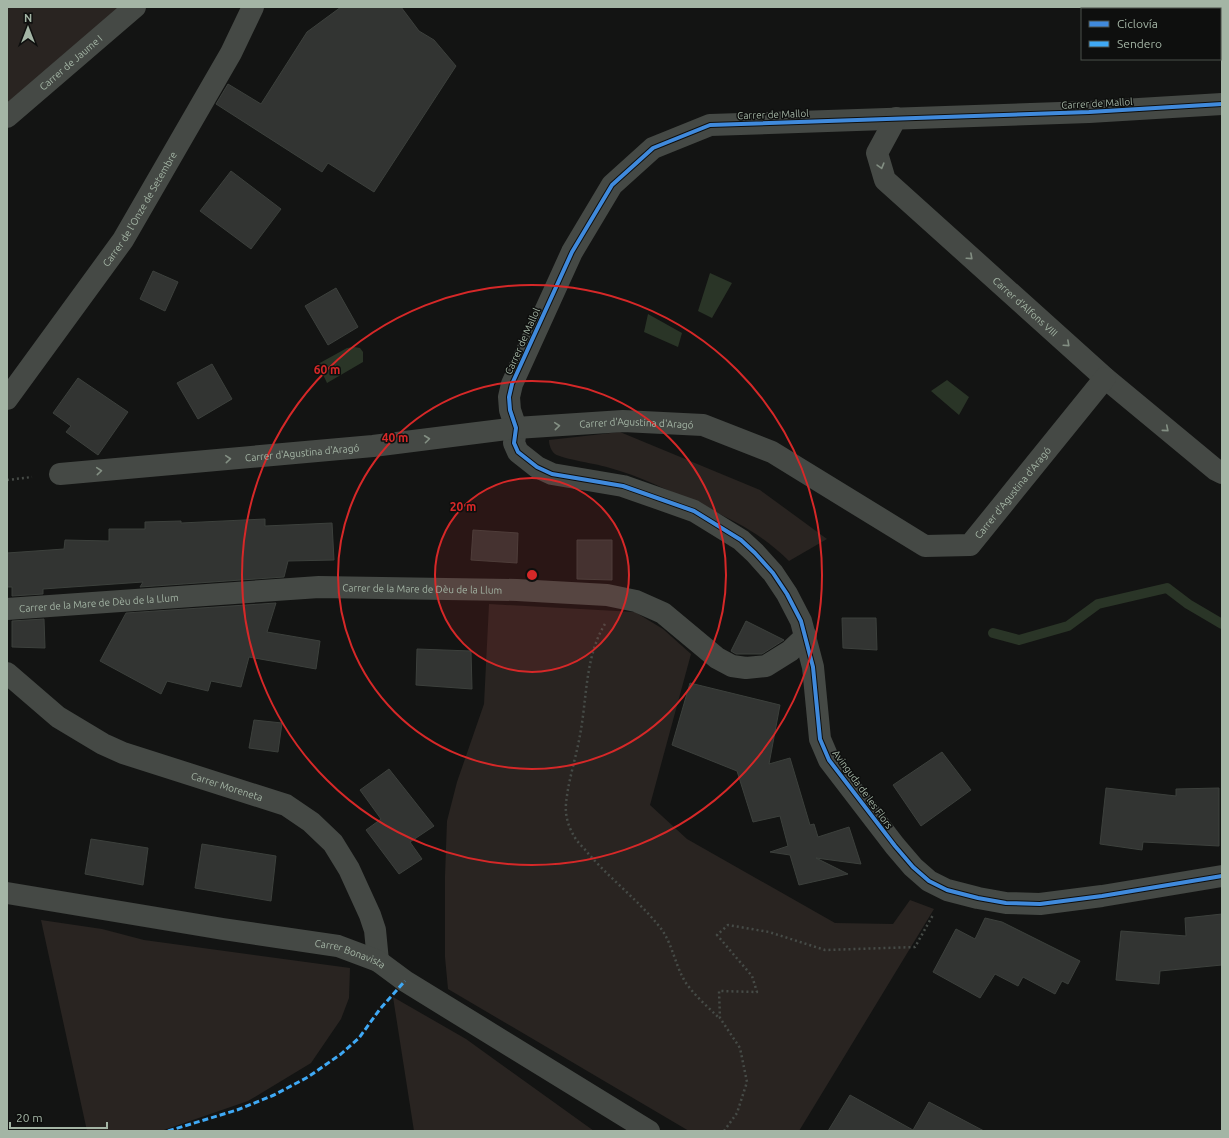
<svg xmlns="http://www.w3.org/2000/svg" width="1229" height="1138" viewBox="0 0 1229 1138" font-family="Ubuntu,sans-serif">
  <rect width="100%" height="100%" fill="#131413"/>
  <path fill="#292421" d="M 7,7 L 120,7 L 7,107 Z
    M 620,432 L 760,490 L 827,539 L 789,561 C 759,531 730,519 692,501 C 665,489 639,476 610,468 C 599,464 562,459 555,454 C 551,451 549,445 549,440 Z
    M 489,604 L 635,612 L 663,629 L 691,654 L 650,805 L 687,839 L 835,923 L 893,924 L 910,900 L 934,909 L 799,1131 L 689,1131 L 448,989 L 445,957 L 445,876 L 447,821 L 457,782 L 484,704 Z
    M 41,920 L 102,929 L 144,940 L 350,968 L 349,998 L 341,1019 L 311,1063 L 248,1101 L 161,1131 L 87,1131 Z
    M 393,997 L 466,1039 L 594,1131 L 414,1131 Z"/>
  <path fill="#2a3527" d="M 710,273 L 732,283 L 712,318 L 698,311 Z
    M 648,314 L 682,333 L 678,347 L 644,332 Z
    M 354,347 L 360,348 L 363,352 L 363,362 L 327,383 L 318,364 L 347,348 Z
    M 947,380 L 969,397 L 959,415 L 931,391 Z"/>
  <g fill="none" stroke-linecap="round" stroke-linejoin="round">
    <path stroke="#2a3527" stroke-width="10" d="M 993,633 L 1019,640 L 1068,626 L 1098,604 L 1167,588 L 1188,604 L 1222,624"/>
  </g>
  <path fill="#323432" stroke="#3c403c" d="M 341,7 L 401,7 L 419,31 L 434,40 L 456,66 L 374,192 L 328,163 L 322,172 L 216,104 L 228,84 L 261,104 L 307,32 Z
    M 231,171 L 281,209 L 251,249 L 200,211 Z
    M 153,271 L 178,282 L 165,311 L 140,299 Z
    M 336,288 L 358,327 L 328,345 L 305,306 Z
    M 212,364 L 232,399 L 198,419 L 177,383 Z
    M 78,378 L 128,412 L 98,455 L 66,432 L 71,426 L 53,413 Z
    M 265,519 L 265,526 L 332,523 L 334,560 L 288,561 L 284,577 L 140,587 L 143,582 L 43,589 L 43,594 L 12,596 L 12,587 L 7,587 L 7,553 L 64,549 L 65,540 L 109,541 L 109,529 L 145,529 L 145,522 L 181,521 L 181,523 Z
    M 473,530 L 518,533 L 517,563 L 471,560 Z
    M 577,540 L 612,540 L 612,580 L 577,579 Z
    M 276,603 L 267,632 L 320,641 L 316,669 L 249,657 L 241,687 L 211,681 L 208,691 L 167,681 L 161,694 L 100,661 L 126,613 Z
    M 842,618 L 876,618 L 877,650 L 843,648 Z
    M 44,619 L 45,648 L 12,647 L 12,621 Z
    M 746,621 L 784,640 L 762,654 L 736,654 L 731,651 Z
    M 417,649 L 471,651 L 472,689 L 416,685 Z
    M 690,683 L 780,705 L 769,764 L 790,758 L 810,825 L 814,824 L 818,837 L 849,827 L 861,864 L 816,858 L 848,874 L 799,885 L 790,855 L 770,852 L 788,846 L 780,816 L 753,822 L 737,771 L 672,745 Z
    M 254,720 L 282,723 L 278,752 L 249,748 Z
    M 942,752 L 971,790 L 921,826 L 893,785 Z
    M 389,769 L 434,826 L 410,842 L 422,859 L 399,874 L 366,830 L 381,819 L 360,790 Z
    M 1106,788 L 1176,796 L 1176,789 L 1219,788 L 1219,846 L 1143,842 L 1142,850 L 1100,844 Z
    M 91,839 L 148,848 L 143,885 L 85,874 Z
    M 202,844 L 276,856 L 271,901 L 195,888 Z
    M 1222,914 L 1222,965 L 1160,971 L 1159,984 L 1116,980 L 1121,931 L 1186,936 L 1185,918 Z
    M 985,918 L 1002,922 L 1080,961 L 1068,984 L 1062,981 L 1055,994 L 1023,977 L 1018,986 L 995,974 L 980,998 L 933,972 L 956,929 L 975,939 Z
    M 850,1095 L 913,1130 L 929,1102 L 984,1131 L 828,1131 Z"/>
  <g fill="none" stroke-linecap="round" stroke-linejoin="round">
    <path stroke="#464b47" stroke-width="2.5" stroke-dasharray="2 3" stroke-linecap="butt" d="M 7,480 L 32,477
      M 605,624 C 585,656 587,699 580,735 C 576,758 568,781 566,804 C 565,815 568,826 574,836 C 577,842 583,847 587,852 C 609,878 637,899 659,926 C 673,943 674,964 686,983 C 695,996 708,1007 719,1018
      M 724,1131 L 737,1113 L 747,1082 L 740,1048 L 720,1018 L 719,991 L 757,992 L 752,976 L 717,935 L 728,925 L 769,932 L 825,950 L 915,947 L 933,915"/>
    <g stroke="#454945" stroke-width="22">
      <path d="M 1222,104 L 1089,112 L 710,125 L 653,148 L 612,185 L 572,252 L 512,384 L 509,397 L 510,410 L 516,428 L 514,443 L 518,452 L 537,467 L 552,474 L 623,486 L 694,511 L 741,540 L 755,553 L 773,573 L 787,594 L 801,621 L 813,667 L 820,739 L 829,760 L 895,846 L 913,867 L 929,881 L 947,890 L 978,898 L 1006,903 L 1040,904 L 1102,896 L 1222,876"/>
      <path id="s1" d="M 7,117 L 135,7"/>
      <path id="s2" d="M 896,118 L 877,153 L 885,180 L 1105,378 L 1216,470 L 1222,473"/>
      <path id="s3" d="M 7,399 L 123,240 L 231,53 L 253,7"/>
      <path id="s4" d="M 60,474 L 373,446 L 516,428 L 623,421 L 703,425 L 772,452 L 925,546 L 970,545 L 1105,378"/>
      <path id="s5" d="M 7,609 L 319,587 L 517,590 L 607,595 L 636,601 L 663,613 L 717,658 L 732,666 L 746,668 L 766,666 L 790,651 L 806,636"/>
      <path id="s6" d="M 7,673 L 58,717 L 103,744 L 123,753 L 286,805 L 311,822 L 333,843 L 349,869 L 370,915 L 375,930 L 378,961"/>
      <path id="s7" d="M 7,893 L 223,929 L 338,946 L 378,961 L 405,981 L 649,1131"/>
    </g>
    <path stroke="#3fa9f5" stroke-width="3" stroke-dasharray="6 3" stroke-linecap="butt" d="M 168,1131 L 237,1110 L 274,1095 L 308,1077 L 341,1054 L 359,1038 L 380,1009 L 405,981"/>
    <defs>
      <path id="cycleway" d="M 1222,104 L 1089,112 L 710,125 L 653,148 L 612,185 L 572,252 L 512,384 L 509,397 L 510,410 L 516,428 L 514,443 L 518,452 L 537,467 L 552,474 L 623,486 L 694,511 L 741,540 L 755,553 L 773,573 L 787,594 L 801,621 L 813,667 L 820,739 L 829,760 L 895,846 L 913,867 L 929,881 L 947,890 L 978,898 L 1006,903 L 1040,904 L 1102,896 L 1222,876"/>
    </defs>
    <use href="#cycleway" stroke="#0e0f0e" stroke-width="6"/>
    <use href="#cycleway" stroke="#408adc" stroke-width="4"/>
  </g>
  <defs><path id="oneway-chevron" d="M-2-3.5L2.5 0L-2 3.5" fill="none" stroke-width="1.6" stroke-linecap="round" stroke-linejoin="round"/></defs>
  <g stroke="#838f83">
    <use href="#oneway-chevron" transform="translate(881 166) rotate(74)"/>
    <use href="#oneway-chevron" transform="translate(970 257) rotate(42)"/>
    <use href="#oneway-chevron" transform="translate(1067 344) rotate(42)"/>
    <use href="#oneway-chevron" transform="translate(557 426) rotate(-5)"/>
    <use href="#oneway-chevron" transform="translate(1166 429) rotate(40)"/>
    <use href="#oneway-chevron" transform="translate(427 439) rotate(-7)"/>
    <use href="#oneway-chevron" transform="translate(228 459) rotate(-5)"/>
    <use href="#oneway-chevron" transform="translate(99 471) rotate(-5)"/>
  </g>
  <circle cx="532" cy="575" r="97" fill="#d62828" fill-opacity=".12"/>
  <g fill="none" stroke="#d62828" stroke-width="2">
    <circle cx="532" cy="575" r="97"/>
    <circle cx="532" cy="575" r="194"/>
    <circle cx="532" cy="575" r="290"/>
  </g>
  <g text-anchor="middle" stroke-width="3" stroke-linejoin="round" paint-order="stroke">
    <g font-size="10" fill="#a4b5a5" stroke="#0e0f0e">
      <text dy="4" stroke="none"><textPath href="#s1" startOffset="84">Carrer de Jaume I</textPath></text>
      <text transform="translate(1097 103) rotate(-3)" y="4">Carrer de Mallol</text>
      <text transform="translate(773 114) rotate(-2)" y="4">Carrer de Mallol</text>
      <text dy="4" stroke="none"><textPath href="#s3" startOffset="232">Carrer de l'Onze de Setembre</textPath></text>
      <text dy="4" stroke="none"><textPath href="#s2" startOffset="257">Carrer d'Alfons VIII</textPath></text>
      <text transform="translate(522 341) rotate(-66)" y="4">Carrer de Mallol</text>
      <text dy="4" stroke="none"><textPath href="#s4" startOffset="579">Carrer d'Agustina d'Aragó</textPath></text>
      <text dy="4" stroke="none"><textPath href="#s4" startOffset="243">Carrer d'Agustina d'Aragó</textPath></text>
      <text dy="4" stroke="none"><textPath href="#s4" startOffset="1012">Carrer d'Agustina d'Aragó</textPath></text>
      <text dy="4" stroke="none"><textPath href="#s5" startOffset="416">Carrer de la Mare de Dèu de la Llum</textPath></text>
      <text dy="4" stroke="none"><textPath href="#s5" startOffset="92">Carrer de la Mare de Dèu de la Llum</textPath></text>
      <text dy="4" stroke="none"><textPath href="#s6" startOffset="251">Carrer Moreneta</textPath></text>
      <text transform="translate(863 789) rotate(54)" y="4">Avinguda de les Flors</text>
      <text dy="4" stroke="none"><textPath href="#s7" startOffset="349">Carrer Bonavista</textPath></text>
    </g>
  </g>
  <circle cx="532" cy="575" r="6" fill="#d62828" stroke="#0e0f0e" stroke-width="2"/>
  <g font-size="12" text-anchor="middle" font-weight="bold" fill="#d62828" stroke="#0e0f0e" stroke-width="3" stroke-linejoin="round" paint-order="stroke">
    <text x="327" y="374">60 m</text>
    <text x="395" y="442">40 m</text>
    <text x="463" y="511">20 m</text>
  </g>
  <rect width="1229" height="1138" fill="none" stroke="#a4b5a5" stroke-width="16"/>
  <rect x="1081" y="8" width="140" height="52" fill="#0e0f0e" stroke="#4a514a"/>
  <rect x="1089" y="21" width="20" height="6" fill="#408adc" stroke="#4a514a"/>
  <text x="1117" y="28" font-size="12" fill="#a4b5a5">Ciclovía</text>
  <rect x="1089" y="41" width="20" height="6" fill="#3fa9f5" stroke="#4a514a"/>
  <text x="1117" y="48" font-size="12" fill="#a4b5a5">Sendero</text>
  <g transform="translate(28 28)" stroke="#0e0f0e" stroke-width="3" paint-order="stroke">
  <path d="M0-3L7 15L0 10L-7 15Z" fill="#a4b5a5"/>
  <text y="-6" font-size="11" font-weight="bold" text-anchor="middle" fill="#a4b5a5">N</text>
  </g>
  <path d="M10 1122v6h97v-6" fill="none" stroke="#a4b5a5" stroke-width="2"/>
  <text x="16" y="1122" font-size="12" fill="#a4b5a5" stroke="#0e0f0e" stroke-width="3" paint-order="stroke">20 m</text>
</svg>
